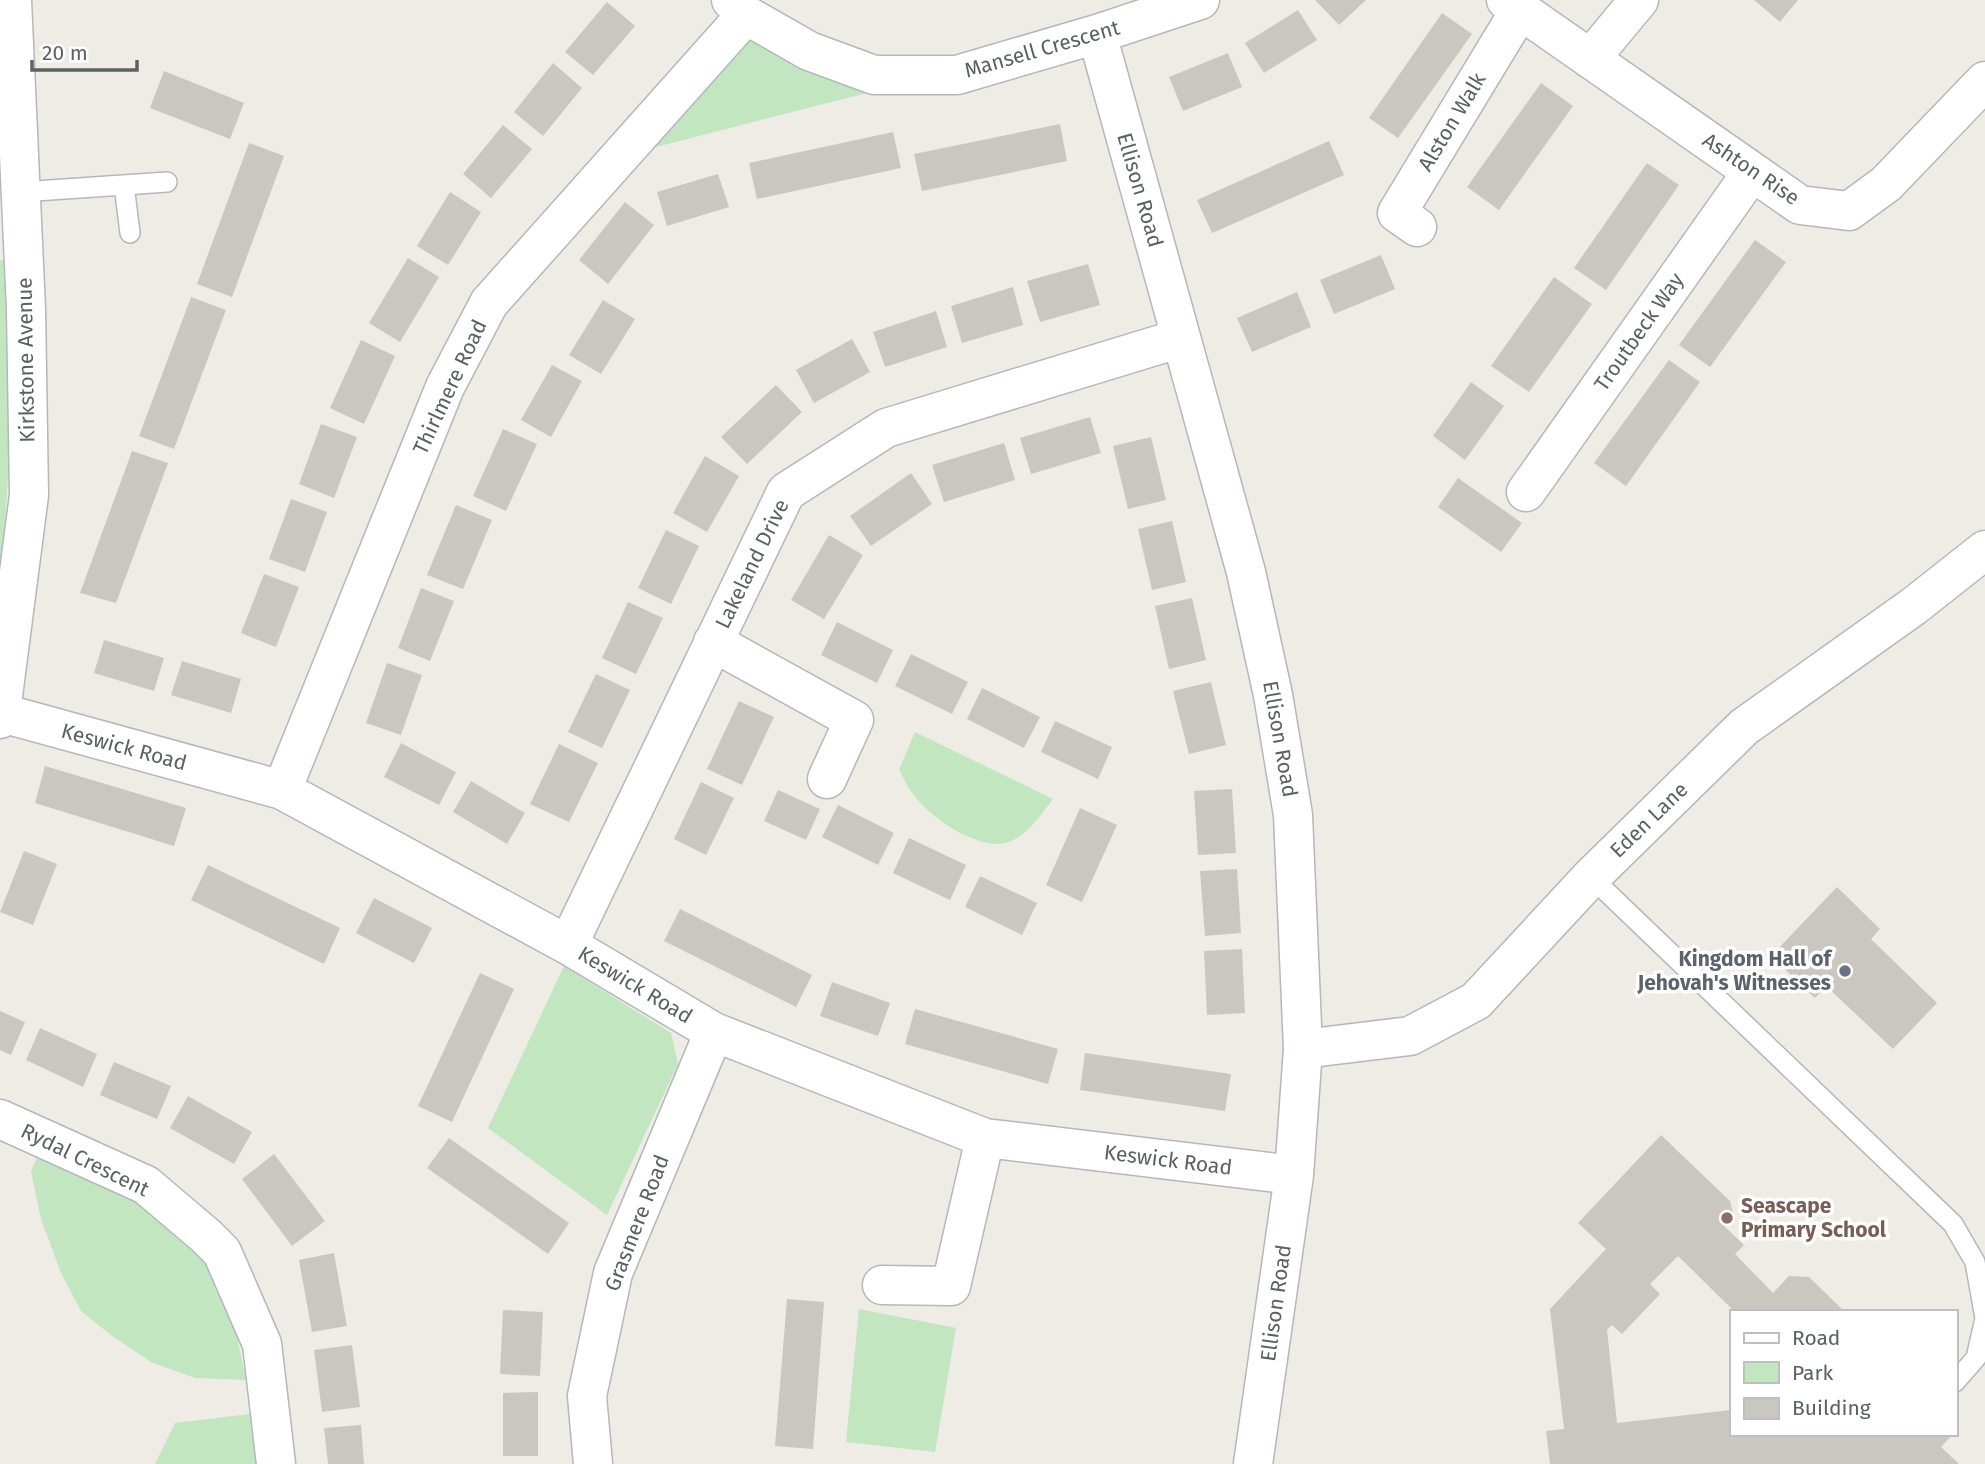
<svg xmlns="http://www.w3.org/2000/svg" width="1985" height="1464" viewBox="0 0 1985 1464" font-family="'Fira Sans',sans-serif">
  <rect width="100%" height="100%" fill="#eeece4"/>
  <path fill="#c1e6c0" d="M 739,36 L 760,38 L 882,89 L 652,148 Z
    M 12,259 C 11,361 13,465 0,567 L 0,260 Z
    M 915,732 L 1053,799 C 1041,814 1030,833 1011,841 C 982,854 930,818 913,794 C 907,787 904,778 899,770 Z
    M 564,966 L 671,1033 L 678,1064 L 607,1215 L 488,1128 Z
    M 38,1156 L 139,1202 L 207,1263 L 235,1327 L 246,1380 L 195,1378 L 151,1362 L 111,1335 L 81,1311 L 61,1273 L 41,1219 L 31,1171 Z
    M 859,1309 L 956,1328 L 935,1452 L 846,1442 Z
    M 250,1414 L 256,1464 L 155,1464 L 175,1423 Z"/>
  <path fill="#cac7c1" d="M 1315,0 L 1366,0 L 1339,25 Z
    M 1754,0 L 1798,0 L 1780,22 Z
    M 607,2 L 635,26 L 593,75 L 565,52 Z
    M 1298,10 L 1317,40 L 1264,73 L 1245,43 Z
    M 1442,13 L 1472,34 L 1398,138 L 1369,118 Z
    M 1228,53 L 1242,87 L 1183,111 L 1169,77 Z
    M 553,63 L 582,88 L 543,136 L 514,112 Z
    M 164,71 L 244,103 L 230,139 L 150,108 Z
    M 1541,83 L 1573,106 L 1499,210 L 1467,187 Z
    M 1060,124 L 1067,161 L 922,191 L 914,154 Z
    M 503,125 L 532,149 L 491,198 L 463,174 Z
    M 893,132 L 901,168 L 757,199 L 749,163 Z
    M 1329,141 L 1344,175 L 1212,233 L 1197,200 Z
    M 249,143 L 284,156 L 232,297 L 197,284 Z
    M 1647,163 L 1679,185 L 1606,290 L 1574,268 Z
    M 718,174 L 729,207 L 667,226 L 657,192 Z
    M 450,192 L 481,212 L 448,265 L 417,246 Z
    M 625,202 L 654,225 L 608,284 L 579,260 Z
    M 1755,240 L 1786,262 L 1710,367 L 1679,345 Z
    M 1381,255 L 1395,289 L 1334,314 L 1320,280 Z
    M 408,258 L 439,277 L 400,342 L 369,323 Z
    M 1088,264 L 1100,305 L 1040,322 L 1027,281 Z
    M 1554,277 L 1592,304 L 1529,392 L 1491,366 Z
    M 1013,287 L 1023,325 L 962,343 L 951,306 Z
    M 1297,292 L 1311,327 L 1252,352 L 1237,318 Z
    M 191,297 L 226,310 L 174,449 L 139,436 Z
    M 603,300 L 635,319 L 601,374 L 569,355 Z
    M 936,311 L 947,347 L 885,367 L 873,332 Z
    M 852,339 L 870,372 L 814,403 L 796,370 Z
    M 361,340 L 395,356 L 364,424 L 330,408 Z
    M 1669,360 L 1700,382 L 1626,486 L 1594,463 Z
    M 552,365 L 582,381 L 551,437 L 521,420 Z
    M 1471,382 L 1504,406 L 1465,460 L 1433,436 Z
    M 776,385 L 802,412 L 747,464 L 721,437 Z
    M 1090,417 L 1101,453 L 1031,474 L 1020,438 Z
    M 321,424 L 357,437 L 334,498 L 299,484 Z
    M 503,429 L 537,444 L 506,511 L 473,496 Z
    M 1151,437 L 1166,500 L 1128,509 L 1113,446 Z
    M 1004,443 L 1015,480 L 944,502 L 932,465 Z
    M 132,451 L 168,463 L 116,603 L 80,593 Z
    M 705,456 L 739,476 L 707,532 L 673,513 Z
    M 911,473 L 932,504 L 871,546 L 850,516 Z
    M 1458,478 L 1522,523 L 1501,552 L 1438,507 Z
    M 291,499 L 327,512 L 305,572 L 269,559 Z
    M 456,505 L 492,520 L 463,589 L 427,575 Z
    M 1172,521 L 1186,582 L 1152,590 L 1138,529 Z
    M 666,530 L 699,546 L 671,604 L 638,588 Z
    M 829,535 L 863,555 L 824,619 L 791,600 Z
    M 264,574 L 299,587 L 276,647 L 241,633 Z
    M 421,588 L 454,601 L 430,661 L 398,648 Z
    M 1192,598 L 1206,660 L 1169,669 L 1155,606 Z
    M 628,602 L 663,618 L 636,674 L 602,658 Z
    M 837,622 L 893,650 L 877,683 L 821,655 Z
    M 104,640 L 164,658 L 154,691 L 94,673 Z
    M 911,654 L 968,682 L 952,714 L 895,686 Z
    M 182,661 L 241,679 L 231,713 L 171,695 Z
    M 387,663 L 422,675 L 401,735 L 366,723 Z
    M 596,674 L 630,690 L 602,748 L 568,732 Z
    M 1211,682 L 1226,745 L 1189,754 L 1173,691 Z
    M 982,688 L 1040,717 L 1024,748 L 967,719 Z
    M 739,701 L 774,717 L 742,785 L 707,769 Z
    M 1055,721 L 1112,747 L 1098,779 L 1041,752 Z
    M 401,743 L 456,772 L 439,805 L 384,777 Z
    M 559,744 L 598,763 L 569,822 L 530,804 Z
    M 45,766 L 186,808 L 174,846 L 35,803 Z
    M 471,781 L 525,813 L 507,844 L 453,812 Z
    M 701,782 L 734,798 L 706,855 L 674,839 Z
    M 1232,789 L 1236,853 L 1198,855 L 1194,791 Z
    M 778,790 L 820,809 L 806,840 L 764,821 Z
    M 838,805 L 894,833 L 878,865 L 822,837 Z
    M 1080,808 L 1117,825 L 1082,902 L 1046,885 Z
    M 909,838 L 966,865 L 950,900 L 893,873 Z
    M 24,851 L 57,864 L 33,925 L 0,912 Z
    M 208,865 L 340,928 L 324,964 L 191,900 Z
    M 1237,869 L 1241,933 L 1205,936 L 1200,871 Z
    M 980,876 L 1037,903 L 1022,935 L 965,907 Z
    M 1837,887 L 1880,929 L 1871,939 L 1937,1003 L 1893,1049 L 1826,986 L 1815,998 L 1771,956 Z
    M 374,898 L 432,928 L 414,963 L 356,933 Z
    M 680,909 L 812,975 L 796,1007 L 664,941 Z
    M 1242,949 L 1245,1013 L 1207,1015 L 1204,951 Z
    M 480,973 L 514,989 L 452,1122 L 418,1106 Z
    M 832,982 L 890,1003 L 878,1036 L 820,1016 Z
    M 915,1009 L 1058,1049 L 1048,1084 L 905,1044 Z
    M 0,1011 L 25,1022 L 11,1055 L 0,1050 Z
    M 40,1028 L 97,1054 L 83,1087 L 26,1060 Z
    M 1085,1053 L 1231,1074 L 1225,1111 L 1080,1090 Z
    M 114,1062 L 171,1086 L 157,1119 L 100,1095 Z
    M 188,1096 L 252,1132 L 234,1164 L 170,1128 Z
    M 1661,1135 L 1730,1201 L 1734,1216 L 1724,1226 L 1744,1245 L 1735,1254 L 1773,1293 L 1789,1276 L 1809,1277 L 1845,1312 L 1735,1312 L 1678,1256 L 1650,1284 L 1660,1294 L 1622,1334 L 1612,1325 L 1607,1330 L 1617,1423 L 1731,1410 L 1731,1434 L 1953,1434 L 1941,1447 L 1959,1464 L 1550,1464 L 1546,1431 L 1564,1429 L 1550,1309 L 1606,1249 L 1578,1223 Z
    M 449,1138 L 569,1223 L 548,1254 L 427,1168 Z
    M 274,1154 L 325,1221 L 292,1246 L 242,1179 Z
    M 334,1253 L 347,1326 L 312,1332 L 299,1260 Z
    M 787,1299 L 824,1302 L 813,1449 L 775,1446 Z
    M 503,1310 L 543,1312 L 540,1376 L 500,1374 Z
    M 352,1345 L 360,1407 L 322,1412 L 314,1350 Z
    M 538,1392 L 538,1456 L 503,1456 L 503,1393 Z
    M 361,1425 L 364,1464 L 328,1464 L 324,1428 Z"/>
  <g fill="none" stroke-linecap="round" stroke-linejoin="round">
    <defs>
      <path id="lane" d="M 124,185 L 130,233
        M 21,192 L 167,182
        M 1591,877 L 1953,1224 L 1975,1262 L 1985,1318
        M 1955,1382 L 1976,1358 L 1985,1319"/>
      <path id="street" d="M 731,0 L 746,15 L 809,51 L 874,75 L 957,75 L 1097,34 L 1200,0
        M 1506,0 L 1800,205 L 1849,211 L 1886,184 L 1985,81
        M 1097,34 L 1246,572 L 1273,695 L 1293,815 L 1303,1049 L 1294,1175 L 1253,1464
        M 1590,59 L 1639,0
        M 1417,227 L 1397,213 L 1520,10
        M 1526,492 L 1752,172
        M 713,642 L 854,720 L 827,779
        M 2,713 L 282,790 L 568,945 L 714,1032 L 985,1138 L 1294,1175
        M 0,719 L 29,495 L 26,309 L 12,0
        M 282,790 L 445,387 L 489,303 L 746,15
        M 568,945 L 786,492 L 886,428 L 1181,338
        M 1303,1049 L 1410,1036 L 1476,1001 L 1591,877 L 1744,727 L 1914,606 L 1985,550
        M 0,1119 L 146,1185 L 206,1236 L 222,1252 L 262,1344 L 276,1464
        M 882,1285 L 951,1286 L 985,1138
        M 593,1464 L 587,1396 L 613,1273 L 714,1032"/>
    </defs>
    <use href="#lane" stroke="#b4b7bb" stroke-width="22"/>
    <use href="#street" stroke="#b4b7bb" stroke-width="41"/>
    <use href="#lane" stroke="#fff" stroke-width="19"/>
    <use href="#street" stroke="#fff" stroke-width="38"/>
  </g>
  <circle fill="#6b7280" stroke="#fff" stroke-width="2.5" cx="1845" cy="971" r="7"/>
  <circle fill="#8d6e63" stroke="#fff" stroke-width="2.5" cx="1727" cy="1218" r="7"/>
  <g text-anchor="middle" stroke-width="7" stroke-linejoin="round" paint-order="stroke">
    <g font-size="21" fill="#5c6064" stroke="#fff">
      <text transform="translate(1042 49) rotate(-16)" y="7">Mansell Crescent</text>
      <text transform="translate(1452 122) rotate(-59)" y="7">Alston Walk</text>
      <text transform="translate(1751 169) rotate(34)" y="7">Ashton Rise</text>
      <text transform="translate(1140 190) rotate(74)" y="7">Ellison Road</text>
      <text transform="translate(1639 332) rotate(-55)" y="7">Troutbeck Way</text>
      <text transform="translate(26 360) rotate(-91)" y="7">Kirkstone Avenue</text>
      <text transform="translate(450 387) rotate(-65)" y="7">Thirlmere Road</text>
      <text transform="translate(752 564) rotate(-64)" y="7">Lakeland Drive</text>
      <text transform="translate(1280 739) rotate(80)" y="7">Ellison Road</text>
      <text transform="translate(124 747) rotate(15)" y="7">Keswick Road</text>
      <text transform="translate(1649 820) rotate(-44)" y="7">Eden Lane</text>
      <text transform="translate(635 985) rotate(31)" y="7">Keswick Road</text>
      <text transform="translate(85 1160) rotate(26)" y="7">Rydal Crescent</text>
      <text transform="translate(1168 1160) rotate(7)" y="7">Keswick Road</text>
      <text transform="translate(637 1223) rotate(-69)" y="7">Grasmere Road</text>
      <text transform="translate(1276 1303) rotate(-82)" y="7">Ellison Road</text>
    </g>
    <g font-size="21" font-weight="bold" fill="#5b616d" stroke="#fff" text-anchor="end">
      <text x="1831" y="966">Kingdom Hall of<tspan x="1831" dy="24">Jehovah's Witnesses</tspan></text>
    </g>
    <g font-size="21" font-weight="bold" fill="#785e54" stroke="#fff" text-anchor="start">
      <text x="1741" y="1213">Seascape<tspan x="1741" dy="24">Primary School</tspan></text>
    </g>
  </g>
  <rect x="1730" y="1310" width="228" height="126" fill="#ffffff" stroke="#bebfc1" stroke-width="2"/>
  <rect x="1744" y="1333" width="35" height="10" fill="#ffffff" stroke="#bebfc1" stroke-width="2"/>
  <text x="1792" y="1345" font-size="21" fill="#5c6064">Road</text>
  <rect x="1744" y="1362" width="35" height="21" fill="#c1e6c0" stroke="#bebfc1" stroke-width="2"/>
  <text x="1792" y="1380" font-size="21" fill="#5c6064">Park</text>
  <rect x="1744" y="1398" width="35" height="21" fill="#cac7c1" stroke="#bebfc1" stroke-width="2"/>
  <text x="1792" y="1415" font-size="21" fill="#5c6064">Building</text>
  <path d="M32 60v10h105v-10" fill="none" stroke="#5c6064" stroke-width="3.5"/>
  <text x="42" y="60" font-size="21" fill="#5c6064" stroke="#ffffff" stroke-width="5" paint-order="stroke">20 m</text>
</svg>
